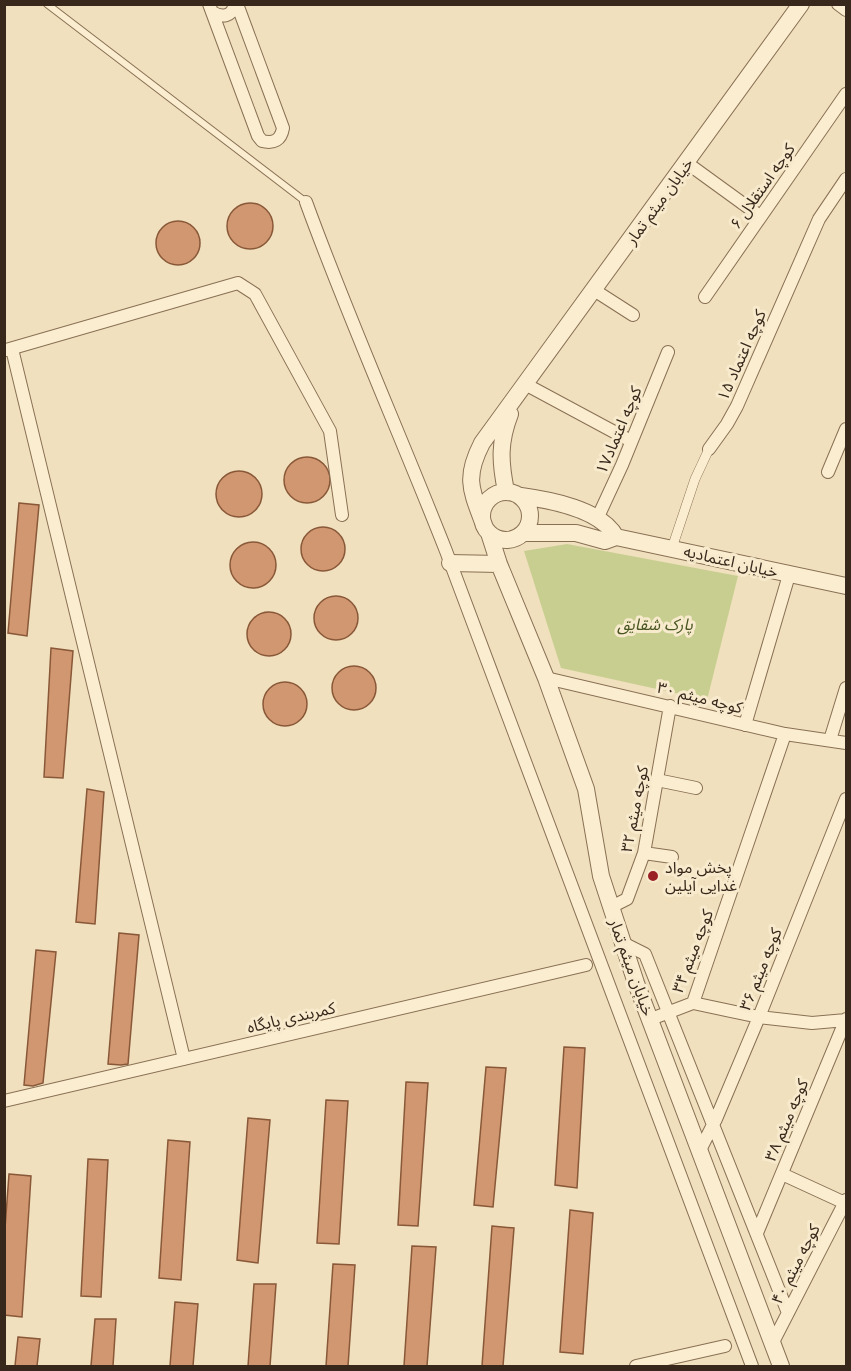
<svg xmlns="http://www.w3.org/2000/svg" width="851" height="1371" viewBox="0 0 851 1371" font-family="'Noto Serif','Noto Sans Arabic',serif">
  <rect width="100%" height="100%" fill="#f0e0bd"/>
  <path fill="#c8ce90" d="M 567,544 L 738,576 L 707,700 L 561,668 L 524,551 Z"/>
  <path fill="#d19770" stroke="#895839" stroke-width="1.5" d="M227 226a23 23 0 1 1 46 0a23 23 0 1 1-46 0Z
    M156 243a22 22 0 1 1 44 0a22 22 0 1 1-44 0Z
    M284 480a23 23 0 1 1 46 0a23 23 0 1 1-46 0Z
    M216 494a23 23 0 1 1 46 0a23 23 0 1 1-46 0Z
    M 19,503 L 39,505 L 27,636 L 8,633 Z
    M301 549a22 22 0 1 1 44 0a22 22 0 1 1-44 0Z
    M230 565a23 23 0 1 1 46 0a23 23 0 1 1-46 0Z
    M314 618a22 22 0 1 1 44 0a22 22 0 1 1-44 0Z
    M247 634a22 22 0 1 1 44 0a22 22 0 1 1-44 0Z
    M 51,648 L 73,651 L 63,778 L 44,777 Z
    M332 688a22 22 0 1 1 44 0a22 22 0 1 1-44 0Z
    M263 704a22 22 0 1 1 44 0a22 22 0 1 1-44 0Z
    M 87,789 L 104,792 L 95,924 L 76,922 Z
    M 119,933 L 139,935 L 128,1064 L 121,1065 L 108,1064 Z
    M 36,950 L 56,952 L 43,1083 L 33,1086 L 24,1085 Z
    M 564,1047 L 585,1048 L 577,1188 L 555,1185 Z
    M 486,1067 L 506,1068 L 493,1207 L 474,1205 Z
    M 406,1082 L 428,1083 L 418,1226 L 398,1225 Z
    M 326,1100 L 348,1101 L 339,1244 L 317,1243 Z
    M 248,1118 L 270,1120 L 258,1263 L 237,1260 Z
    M 168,1140 L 190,1142 L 181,1280 L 159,1278 Z
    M 88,1159 L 108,1160 L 101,1297 L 81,1296 Z
    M 9,1174 L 31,1176 L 22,1317 L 4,1315 L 4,1242 Z
    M 570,1210 L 593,1213 L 583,1354 L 560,1352 Z
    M 492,1226 L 514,1228 L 503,1366 L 482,1366 Z
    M 412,1246 L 436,1247 L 427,1366 L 404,1366 Z
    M 333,1264 L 355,1265 L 348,1366 L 326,1366 Z
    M 254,1284 L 276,1284 L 270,1366 L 248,1366 Z
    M 175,1302 L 198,1304 L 193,1366 L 170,1366 Z
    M 95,1319 L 116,1319 L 113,1366 L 91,1366 Z
    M 18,1337 L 40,1339 L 37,1366 L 15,1366 Z"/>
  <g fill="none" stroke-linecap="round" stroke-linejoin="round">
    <defs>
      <path id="service" d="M 47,4 L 306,202"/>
      <path id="pedestrian" d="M 672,548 L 695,479 L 709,449"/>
      <path id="minor" d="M 209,4 L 258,136 L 262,141 C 274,144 281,140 283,128 L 237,4
        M 838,4 L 846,10
        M 212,12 C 222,18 232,17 235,4
        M 687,163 L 760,216
        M 306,202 C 349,320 400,434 446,551 C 550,822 651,1094 752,1366
        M 594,290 L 633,315
        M 705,297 L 846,94
        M 12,349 L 184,1059
        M 6,350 L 238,283 L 255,294 L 330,431 L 342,515
        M 525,384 L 631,441
        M 709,449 L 727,424 L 737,406 L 819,219 L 846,179
        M 828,472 L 846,429
        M 597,519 L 622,465 L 668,352
        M 546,678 L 785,734 L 846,743
        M 745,725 L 789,575
        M 830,740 L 846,688
        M 657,780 L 696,788
        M 644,853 L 672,857
        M 611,907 L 627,899 L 644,853 L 670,706
        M 623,943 L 645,954 L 788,1313
        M 693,1003 L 759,1017 L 812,1023 L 846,1020
        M 651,1019 L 693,1003 L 785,734
        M 4,1101 L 586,965
        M 700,1150 L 716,1119 L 759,1017 L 846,799
        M 782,1174 L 845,1203
        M 757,1233 L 846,1019
        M 772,1344 L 846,1200
        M 636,1366 L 725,1346"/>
      <path id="tertiary" d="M 506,491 C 500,462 499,442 510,414
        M482 516a24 24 0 1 1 48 0a24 24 0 1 1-48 0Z
        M 521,496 C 550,500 601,509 616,537
        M 484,525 C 471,490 464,478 482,443 L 801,4
        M 489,533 L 499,564 L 546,678 L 586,789 L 601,876 L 636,983 L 781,1366
        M 524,533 L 576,533 L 605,541 L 616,537 L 846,586
        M 450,563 L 499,564"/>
    </defs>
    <use href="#service" stroke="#897055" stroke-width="8"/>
    <use href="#pedestrian" stroke="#897055" stroke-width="10"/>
    <use href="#minor" stroke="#897055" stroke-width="14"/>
    <use href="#tertiary" stroke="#897055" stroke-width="18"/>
    <use href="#service" stroke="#fbedd0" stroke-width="6"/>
    <use href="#pedestrian" stroke="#fbedd0" stroke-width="9"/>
    <use href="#minor" stroke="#fbedd0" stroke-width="12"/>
    <use href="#tertiary" stroke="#fbedd0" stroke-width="16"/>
  </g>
  <circle fill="#9b2224" stroke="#f7eacd" stroke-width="2" cx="653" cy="876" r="6"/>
  <g text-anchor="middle" stroke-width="6" stroke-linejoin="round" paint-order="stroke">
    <g font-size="16" fill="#37281b" stroke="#f7eacd">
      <text transform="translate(762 186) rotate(-55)" y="6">کوچه استقلال ۶</text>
      <text transform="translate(659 201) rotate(-54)" y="6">خیابان میثم تمار</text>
      <text transform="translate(741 355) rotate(-66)" y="6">کوچه اعتماد ۱۵</text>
      <text transform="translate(618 430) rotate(-67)" y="6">کوچه اعتماد۱۷</text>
      <text transform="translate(731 561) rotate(13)" y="6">خیابان اعتمادیه</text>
      <text transform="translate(700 697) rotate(14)" y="6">کوچه میثم ۳۰</text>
      <text transform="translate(634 809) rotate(-79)" y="6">کوچه میثم ۳۲</text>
      <text transform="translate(692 951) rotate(-69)" y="6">کوچه میثم ۳۴</text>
      <text transform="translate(632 967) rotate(70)" y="6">خیابان میثم تمار</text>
      <text transform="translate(760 969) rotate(-68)" y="6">کوچه میثم ۳۶</text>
      <text transform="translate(291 1017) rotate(-13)" y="6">کمربندی پایگاه</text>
      <text transform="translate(786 1120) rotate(-67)" y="6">کوچه میثم ۳۸</text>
      <text transform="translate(795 1264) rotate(-63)" y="6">کوچه میثم ۴۰</text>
    </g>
    <g font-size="16" font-style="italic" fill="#485520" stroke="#f7eacd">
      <text x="655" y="630">پارک شقایق</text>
    </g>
    <g font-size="16" fill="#37281b" stroke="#f7eacd" text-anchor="start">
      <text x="665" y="873">پخش مواد<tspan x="665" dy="18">غدایی آیلین</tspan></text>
    </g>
  </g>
  <rect width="851" height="1371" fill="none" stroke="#37281b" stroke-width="12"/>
</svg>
